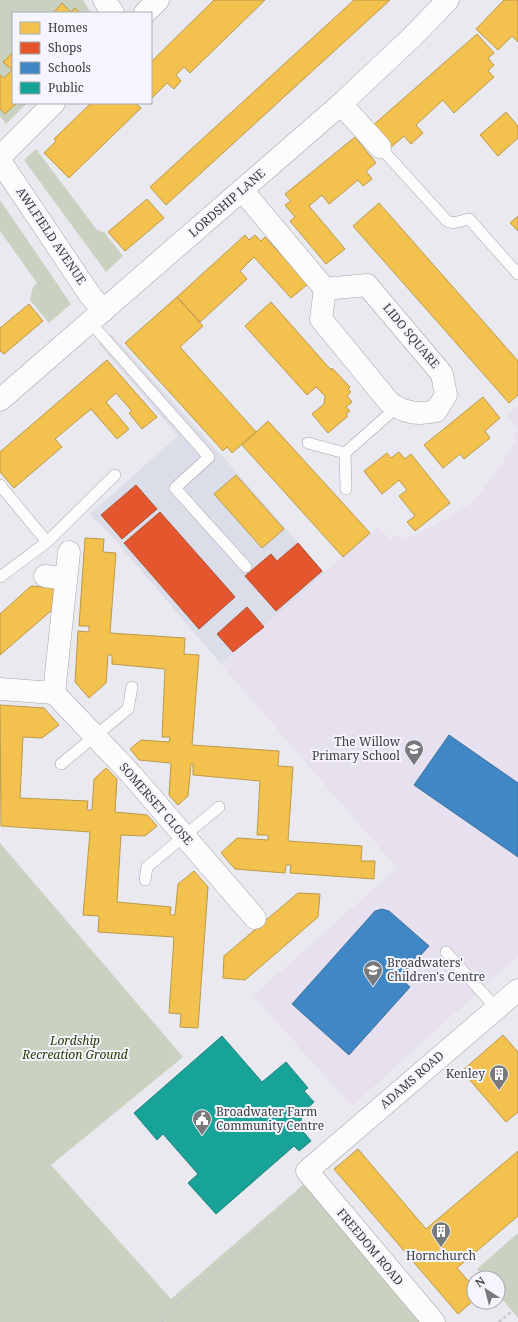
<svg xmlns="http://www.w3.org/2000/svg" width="518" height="1322" viewBox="0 0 518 1322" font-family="'Noto Serif',serif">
  <rect width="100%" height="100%" fill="#e9e9ef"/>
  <path fill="#dbdde9" d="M 111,334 L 224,458 L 325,573 L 221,664 L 116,541 L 90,514 L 178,436 L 99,344 Z"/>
  <path fill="#e7e0ee" d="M 518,406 L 518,429 L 507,415 Z
    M 518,430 L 518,956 L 352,1106 L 253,996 L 397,868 L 221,664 L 378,526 L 391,540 L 399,534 L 404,539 L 432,527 L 474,501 L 497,471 L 516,441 L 512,436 Z"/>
  <path fill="#c9d1c0" d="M 0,0 L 83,0 L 91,13 L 71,12 L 62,3 L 53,13 L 13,13 L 13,54 L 12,53 L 4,62 L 12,70 L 4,78 L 0,75 Z
    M 17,103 L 27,103 L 6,124 L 0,116 L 0,109 L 5,114 Z
    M 36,149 L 97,230 L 104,232 L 123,256 L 106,272 L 24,160 Z
    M 0,200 L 71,304 L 49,323 L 30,300 L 33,287 L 37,283 L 0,231 Z
    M 0,843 L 183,1057 L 51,1165 L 171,1299 L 305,1183 L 432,1322 L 0,1322 Z
    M 518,1233 L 518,1318 L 498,1294 L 498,1278 L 485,1278 L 477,1269 Z"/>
  <path fill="#f2c14e" stroke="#bb994a" d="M 214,0 L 265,0 L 190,73 L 184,67 L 176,75 L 181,81 L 174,89 L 167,83 L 151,99 L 151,62 Z
    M 354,0 L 390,0 L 166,205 L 150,187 Z
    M 504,0 L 518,0 L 518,42 L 512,36 L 498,50 L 476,29 Z
    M 62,3 L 71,12 L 75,8 L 80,13 L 53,13 Z
    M 477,34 L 494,53 L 488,58 L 494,65 L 488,71 L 494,77 L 454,113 L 443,100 L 416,125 L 423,133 L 411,144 L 404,136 L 390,148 L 371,127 Z
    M 12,53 L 13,103 L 17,103 L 5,114 L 0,109 L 0,75 L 4,78 L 12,70 L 3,62 Z
    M 91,103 L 135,103 L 141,108 L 69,178 L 44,153 L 56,141 L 54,139 Z
    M 506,112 L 518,126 L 518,138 L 498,156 L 480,135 Z
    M 355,137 L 376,163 L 366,171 L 372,179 L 363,186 L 358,180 L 329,204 L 322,195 L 309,206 L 345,249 L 326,264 L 290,221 L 295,217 L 285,205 L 291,201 L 285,194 Z
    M 147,199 L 164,218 L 125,251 L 108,232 Z
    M 379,203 L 518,361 L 518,395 L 509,403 L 353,226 Z
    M 518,216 L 518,231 L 510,223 Z
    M 245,235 L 249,240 L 255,235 L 261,241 L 265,237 L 308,284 L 291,298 L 254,257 L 240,271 L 247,279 L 200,322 L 177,297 Z
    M 177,297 L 203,326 L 180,347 L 256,432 L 232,453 L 227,447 L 223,451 L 125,343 Z
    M 271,302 L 331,370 L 332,368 L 350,387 L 348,389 L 351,392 L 347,396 L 352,402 L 346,407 L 350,411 L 346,414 L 348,416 L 328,433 L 312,414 L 324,404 L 325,396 L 316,387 L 307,395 L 245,326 Z
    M 29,304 L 43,321 L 4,354 L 0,351 L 0,328 Z
    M 107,360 L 157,417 L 142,429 L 129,413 L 132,411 L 116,393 L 106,402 L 129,429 L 117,439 L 91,409 L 55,439 L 62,447 L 14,488 L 0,472 L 0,452 Z
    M 483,397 L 500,418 L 485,431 L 490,438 L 464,459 L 460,454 L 443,468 L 424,445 Z
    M 268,421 L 370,533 L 343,557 L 242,445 Z
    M 399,452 L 405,459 L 411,454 L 450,503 L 415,531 L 407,522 L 415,516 L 399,496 L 407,490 L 399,480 L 382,494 L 364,471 L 387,453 L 391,458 Z
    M 236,475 L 284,529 L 262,548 L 214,494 Z
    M 85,538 L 104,539 L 103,552 L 116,553 L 110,633 L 185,638 L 184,654 L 199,655 L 192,745 L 279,751 L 278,766 L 293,767 L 288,841 L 362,846 L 361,861 L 375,861 L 374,879 L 290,873 L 291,865 L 286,865 L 285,873 L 235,869 L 221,853 L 237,838 L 268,840 L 268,835 L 257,835 L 260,781 L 193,775 L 193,764 L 191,764 L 188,796 L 178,805 L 169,795 L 171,763 L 139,760 L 130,749 L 141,740 L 169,742 L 170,737 L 162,737 L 165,669 L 112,664 L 112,655 L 108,655 L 106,683 L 89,698 L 75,682 L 78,631 L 89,632 L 89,626 L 79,626 Z
    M 31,586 L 54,588 L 52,610 L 0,655 L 0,614 Z
    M 0,705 L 44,708 L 59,725 L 42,738 L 23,737 L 20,798 L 88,801 L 87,810 L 92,810 L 94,779 L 106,768 L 117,779 L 115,812 L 147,815 L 157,826 L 145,836 L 121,835 L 117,902 L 171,907 L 170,915 L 175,915 L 178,884 L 194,871 L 208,887 L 198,1028 L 180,1027 L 181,1014 L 169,1013 L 174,937 L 98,932 L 99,916 L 83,915 L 90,832 L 1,826 Z
    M 298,893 L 320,894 L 318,917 L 245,980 L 223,978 L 224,956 Z
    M 503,1035 L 518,1052 L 518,1112 L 506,1122 L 462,1071 Z
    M 358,1149 L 426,1229 L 518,1151 L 518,1216 L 457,1268 L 474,1287 L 474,1300 L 458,1314 L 334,1169 Z"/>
  <path fill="#e4572e" stroke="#b14f33" d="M 136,485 L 157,509 L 122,539 L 101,515 Z
    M 160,512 L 235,597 L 199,629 L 124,543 Z
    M 298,543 L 322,571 L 276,611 L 245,576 L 271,554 L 277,561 Z
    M 247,607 L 264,627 L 233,652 L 217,634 Z"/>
  <path fill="#3f88c5" stroke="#3e719d" d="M 449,735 L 518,783 L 518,857 L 414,785 Z
    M 382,909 L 389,911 L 429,946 L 400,978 L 410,987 L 349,1055 L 292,1004 L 375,911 Z"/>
  <path fill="#17a398" stroke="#22847e" d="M 222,1036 L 262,1082 L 286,1062 L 308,1088 L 304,1091 L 314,1102 L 302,1113 L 300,1128 L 311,1141 L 299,1151 L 294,1146 L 216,1214 L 188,1183 L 198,1174 L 163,1134 L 157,1140 L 134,1113 Z"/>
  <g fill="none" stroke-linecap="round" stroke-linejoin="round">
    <defs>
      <path id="service" d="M 380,147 L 447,221 L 453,223 L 469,219 L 518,274
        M 90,322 L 209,457 L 175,488 L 246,567
        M 308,443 L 345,453
        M 345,453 L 397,407
        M 345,453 L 346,489
        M 0,485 L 47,542
        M 0,577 L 47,542 L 115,475
        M 61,764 L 128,709 L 132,687
        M 145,880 L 147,867 L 219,807
        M 446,952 L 496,1008"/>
      <path id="minor" d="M 104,0 L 113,13
        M 145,13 L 158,0
        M 341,104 L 380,147
        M 0,157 L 54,103
        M 0,161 L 90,295 L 103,311
        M 242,190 L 325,289 L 321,319 L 389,402 C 404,413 418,415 436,411 L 446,395 L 442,374 L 367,285 L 325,289
        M 45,576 L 66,579
        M 0,689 L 54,693 L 130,773 L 255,918
        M 54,693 L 69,552
        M 434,1322 L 307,1171 L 518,990"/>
      <path id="primary" d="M 0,400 L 341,104 L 411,38 L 448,0"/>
    </defs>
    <use href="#service" stroke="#a4a4a9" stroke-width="12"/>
    <use href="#minor" stroke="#a4a4a9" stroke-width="23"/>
    <use href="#primary" stroke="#a4a4a9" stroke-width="23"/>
    <path stroke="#c8c8ca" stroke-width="2.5" stroke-dasharray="3 3" stroke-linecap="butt" d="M 162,1322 L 167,1311 L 300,1193
      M 499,1322 L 512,1311"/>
    <use href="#service" stroke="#fcfcfd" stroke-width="11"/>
    <use href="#minor" stroke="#fcfcfd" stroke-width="22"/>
    <use href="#primary" stroke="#fcfcfd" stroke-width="22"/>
  </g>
  <defs>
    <symbol id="school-pin" viewBox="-11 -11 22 30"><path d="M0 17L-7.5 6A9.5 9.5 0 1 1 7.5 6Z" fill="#78797d" stroke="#f4f5fd"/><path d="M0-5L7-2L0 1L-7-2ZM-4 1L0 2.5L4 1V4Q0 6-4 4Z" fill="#fff"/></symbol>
    <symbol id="building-pin" viewBox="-11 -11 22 30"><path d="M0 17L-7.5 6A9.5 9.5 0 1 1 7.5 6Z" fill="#78797d" stroke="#f4f5fd"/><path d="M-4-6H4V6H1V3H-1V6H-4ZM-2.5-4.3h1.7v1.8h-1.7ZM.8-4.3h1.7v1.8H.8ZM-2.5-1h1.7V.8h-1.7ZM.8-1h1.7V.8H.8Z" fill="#fff"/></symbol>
    <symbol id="civic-pin" viewBox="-11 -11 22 30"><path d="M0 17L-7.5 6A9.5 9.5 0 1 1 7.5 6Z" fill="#78797d" stroke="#f4f5fd"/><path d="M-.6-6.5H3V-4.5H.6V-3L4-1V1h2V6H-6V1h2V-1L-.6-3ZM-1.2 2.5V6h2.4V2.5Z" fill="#fff"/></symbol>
  </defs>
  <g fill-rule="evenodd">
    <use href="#school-pin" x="403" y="738" width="22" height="30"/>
    <use href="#school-pin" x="362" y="959" width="22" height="30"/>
    <use href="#building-pin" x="488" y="1063" width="22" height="30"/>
    <use href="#civic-pin" x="191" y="1108" width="22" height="30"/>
    <use href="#building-pin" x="430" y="1220" width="22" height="30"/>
  </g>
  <g text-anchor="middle" stroke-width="4" stroke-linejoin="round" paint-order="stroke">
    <g font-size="12" fill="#3b3c40" stroke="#f4f5fd">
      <text transform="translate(227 203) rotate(-41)" y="4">LORDSHIP LANE</text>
      <text transform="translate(51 236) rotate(56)" y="4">AWLFIELD AVENUE</text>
      <text transform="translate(411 336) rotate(50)" y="4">LIDO SQUARE</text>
      <text transform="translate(156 804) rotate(49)" y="4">SOMERSET CLOSE</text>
      <text transform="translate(412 1080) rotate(-41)" y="4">ADAMS ROAD</text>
      <text transform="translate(370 1247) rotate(50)" y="4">FREEDOM ROAD</text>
    </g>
    <g font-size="12" fill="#3b3c40" stroke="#f4f5fd" text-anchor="end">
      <text x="400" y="746">The Willow<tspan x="400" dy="14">Primary School</tspan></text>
      <text x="387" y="967" text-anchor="start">Broadwaters'<tspan x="387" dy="14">Children's Centre</tspan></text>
      <text x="485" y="1078">Kenley</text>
      <text x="216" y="1116" text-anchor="start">Broadwater Farm<tspan x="216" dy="14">Community Centre</tspan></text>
      <text x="441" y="1260" text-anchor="middle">Hornchurch</text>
    </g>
    <g font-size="12" font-style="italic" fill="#293a04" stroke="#f4f5fd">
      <text x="75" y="1045">Lordship<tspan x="75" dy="14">Recreation Ground</tspan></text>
    </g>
  </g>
  <rect x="12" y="12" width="140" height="92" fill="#f4f5fd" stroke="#aaabb1"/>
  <rect x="20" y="22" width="20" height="12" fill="#f2c14e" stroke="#aaabb1"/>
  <text x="48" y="32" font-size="12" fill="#3b3c40">Homes</text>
  <rect x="20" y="42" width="20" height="12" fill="#e4572e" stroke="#aaabb1"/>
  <text x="48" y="52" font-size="12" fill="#3b3c40">Shops</text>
  <rect x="20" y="62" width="20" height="12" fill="#3f88c5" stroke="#aaabb1"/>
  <text x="48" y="72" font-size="12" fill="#3b3c40">Schools</text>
  <rect x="20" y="82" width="20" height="12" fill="#17a398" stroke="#aaabb1"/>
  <text x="48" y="92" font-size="12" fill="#3b3c40">Public</text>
  <g transform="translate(486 1290) rotate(324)"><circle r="19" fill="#f4f5fd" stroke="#aaabb1"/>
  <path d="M0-3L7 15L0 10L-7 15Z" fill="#78797d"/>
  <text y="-6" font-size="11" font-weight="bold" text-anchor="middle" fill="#3b3c40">N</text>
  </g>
</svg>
